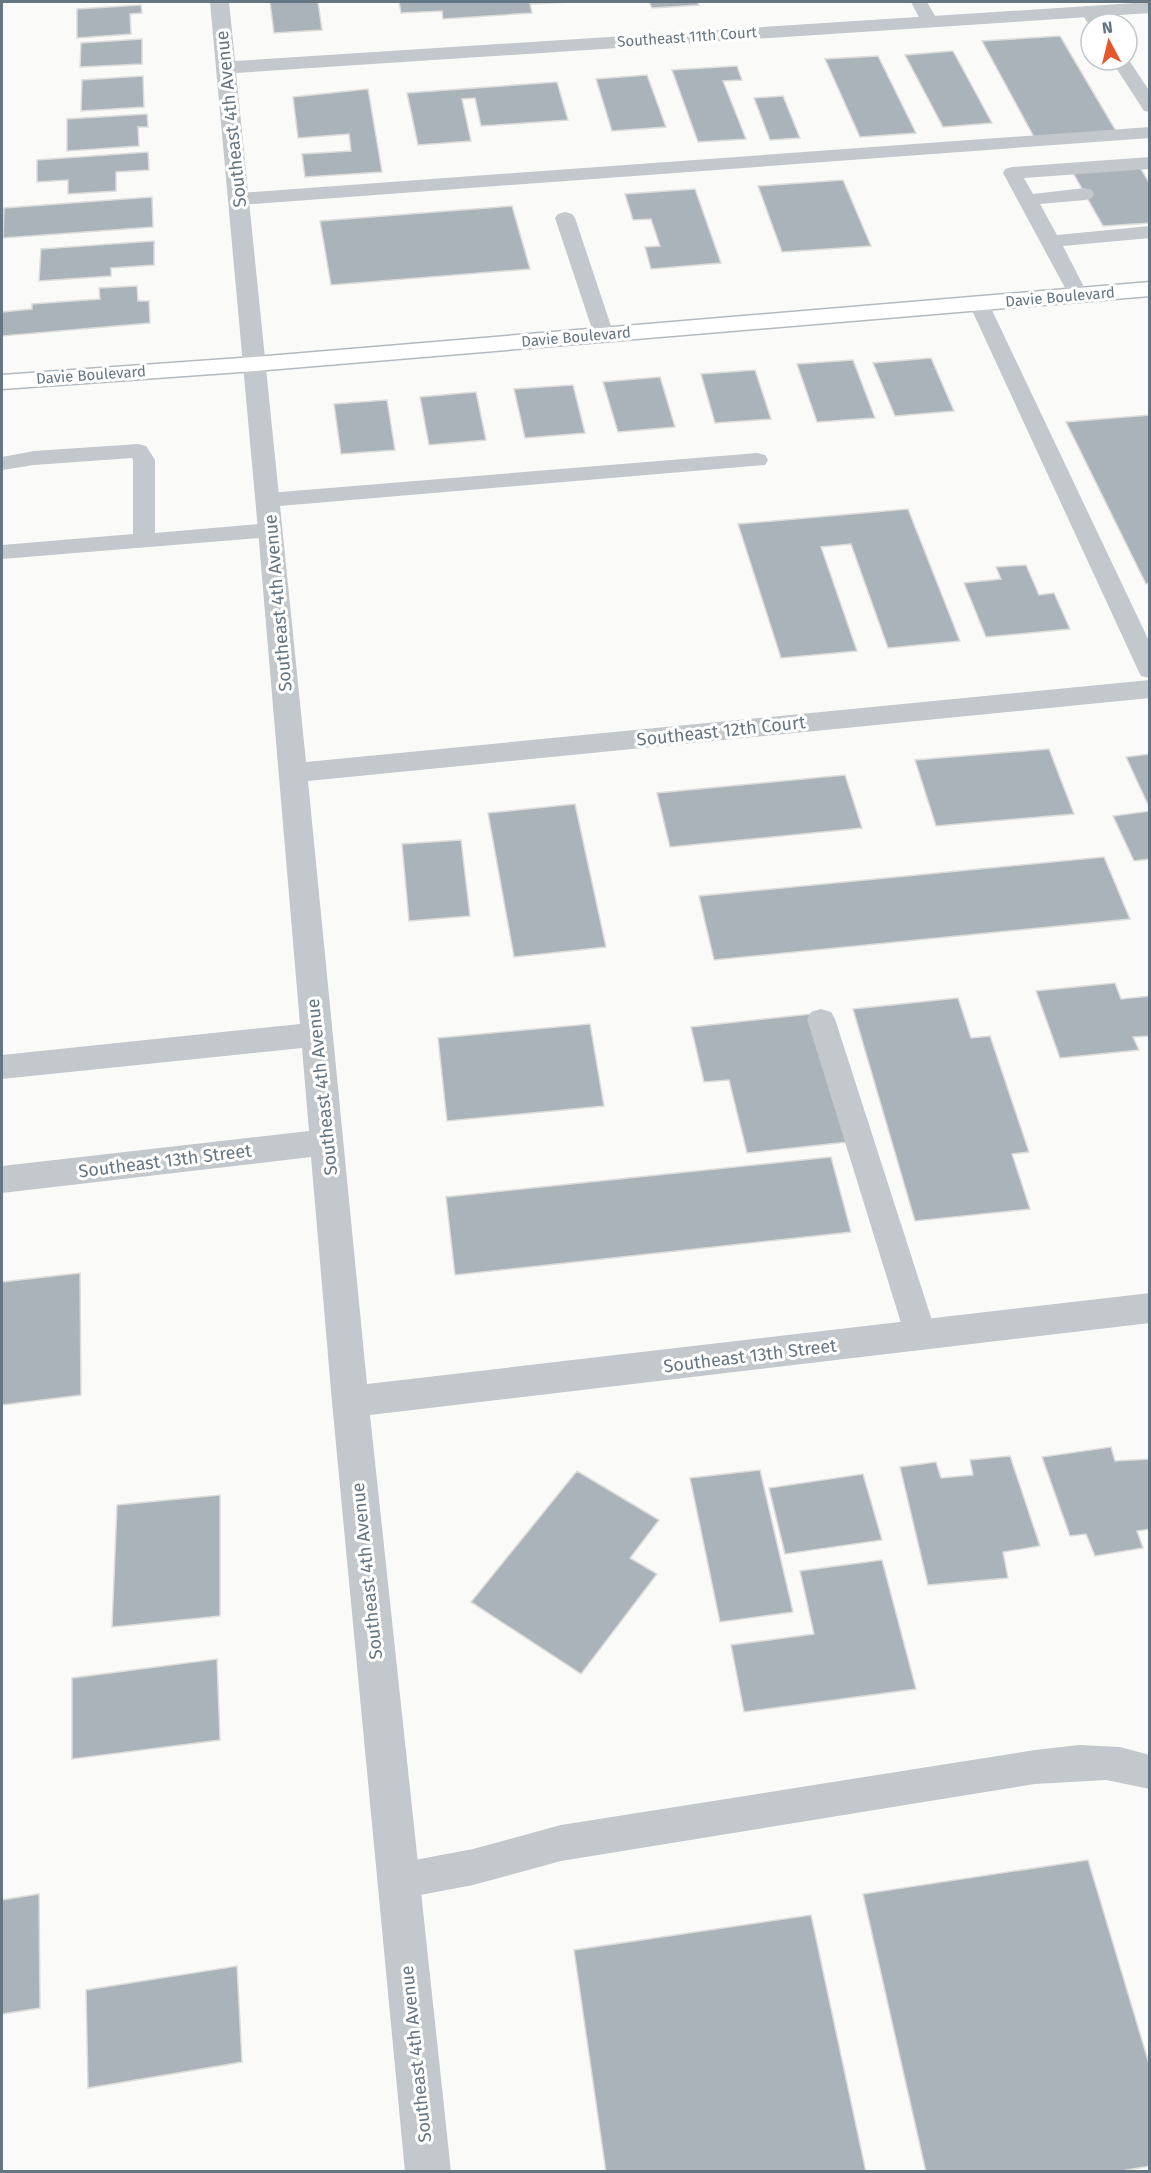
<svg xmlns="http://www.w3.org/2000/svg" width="1151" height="2173" viewBox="0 0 1151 2173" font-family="'Fira Sans',sans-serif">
  <rect width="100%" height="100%" fill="#fafaf8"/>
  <path fill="#aab3b9" stroke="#dcdcda" stroke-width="1.5" d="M 270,2 L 318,2 L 322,30 L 274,33 Z
    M 399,2 L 571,2 L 530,4 L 532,13 L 443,19 L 442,11 L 401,13 Z
    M 649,2 L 698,2 L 699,5 L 652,8 Z
    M 141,5 L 142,13 L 130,14 L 131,34 L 77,38 L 77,9 Z
    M 1060,36 L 1116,131 L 1034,137 L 982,41 Z
    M 142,39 L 142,64 L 80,67 L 81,43 Z
    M 953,51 L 992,123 L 943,127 L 905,55 Z
    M 878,56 L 916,133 L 860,137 L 825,59 Z
    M 737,66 L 742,80 L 723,81 L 746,139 L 698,142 L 672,70 Z
    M 647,75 L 666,127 L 612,131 L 596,79 Z
    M 143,76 L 144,107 L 81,111 L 82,80 Z
    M 557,82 L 568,120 L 481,126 L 475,98 L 462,99 L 471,141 L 418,145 L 407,93 Z
    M 368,89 L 382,172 L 305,177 L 302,154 L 351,151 L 349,134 L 298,138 L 293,97 Z
    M 783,96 L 800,138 L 770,140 L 754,98 Z
    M 147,114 L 148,127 L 138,127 L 139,146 L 67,151 L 67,119 Z
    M 148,152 L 149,170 L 116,172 L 116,191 L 68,194 L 68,180 L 37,182 L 37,160 Z
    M 1139,166 L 1150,184 L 1150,223 L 1103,226 L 1072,171 Z
    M 843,180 L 871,246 L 782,252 L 758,186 Z
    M 695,189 L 721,263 L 651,269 L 645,247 L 660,246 L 651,219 L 633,220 L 625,194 Z
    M 152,197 L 153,227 L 3,238 L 4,208 Z
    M 512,206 L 530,269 L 331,285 L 320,221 Z
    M 154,241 L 154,265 L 111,268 L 111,276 L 39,281 L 41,249 Z
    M 137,286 L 138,301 L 149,301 L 150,323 L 2,336 L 2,312 L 32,309 L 32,304 L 100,299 L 99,288 Z
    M 931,358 L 954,411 L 895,416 L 873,363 Z
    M 853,360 L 875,418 L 817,422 L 797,364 Z
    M 755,370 L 771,419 L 715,423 L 701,374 Z
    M 660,377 L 675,427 L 618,432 L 603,382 Z
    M 573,385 L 585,433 L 525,438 L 514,389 Z
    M 476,392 L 486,440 L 429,445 L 420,397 Z
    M 387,400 L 395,450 L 341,454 L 334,404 Z
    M 1150,415 L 1150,583 L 1146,584 L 1066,422 Z
    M 908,509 L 960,641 L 888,648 L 851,544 L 821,547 L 857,651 L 781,658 L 738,524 Z
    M 1026,565 L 1039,595 L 1054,593 L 1070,629 L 986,637 L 964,583 L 1001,579 L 996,567 Z
    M 1049,749 L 1074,814 L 936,826 L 915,760 Z
    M 1150,754 L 1150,809 L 1126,757 Z
    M 845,775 L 862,828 L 670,847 L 657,793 Z
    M 575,804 L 606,947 L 514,957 L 488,813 Z
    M 1150,811 L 1150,859 L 1134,861 L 1113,816 Z
    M 461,840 L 470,916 L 409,921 L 402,844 Z
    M 1104,857 L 1130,919 L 714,960 L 699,896 Z
    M 1115,983 L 1121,999 L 1150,996 L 1150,1036 L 1133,1037 L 1139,1050 L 1060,1058 L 1036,991 Z
    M 958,998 L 971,1038 L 990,1036 L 1029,1152 L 1012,1154 L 1030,1209 L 915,1221 L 853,1009 Z
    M 811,1014 L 848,1142 L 747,1153 L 729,1080 L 704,1082 L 691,1027 Z
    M 590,1024 L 604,1106 L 447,1121 L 438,1038 Z
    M 831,1157 L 851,1232 L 455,1275 L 446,1197 Z
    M 80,1273 L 81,1395 L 2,1405 L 2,1282 Z
    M 1111,1447 L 1115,1461 L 1150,1459 L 1150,1529 L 1137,1531 L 1143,1548 L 1095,1556 L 1086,1534 L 1070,1536 L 1042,1457 Z
    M 1010,1456 L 1040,1546 L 1003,1552 L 1008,1578 L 928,1585 L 900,1467 L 936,1462 L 941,1478 L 973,1475 L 970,1460 Z
    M 760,1470 L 793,1612 L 720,1622 L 690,1478 Z
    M 577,1471 L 659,1520 L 630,1558 L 657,1574 L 581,1674 L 471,1602 Z
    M 863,1474 L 882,1540 L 785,1554 L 769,1488 Z
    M 220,1495 L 220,1616 L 112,1627 L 117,1505 Z
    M 882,1560 L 916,1689 L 744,1712 L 731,1645 L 814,1634 L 800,1571 Z
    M 217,1659 L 220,1740 L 72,1759 L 72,1678 Z
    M 1088,1860 L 1150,2067 L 1150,2166 L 1115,2172 L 926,2172 L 863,1894 Z
    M 39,1894 L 40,2008 L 2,2014 L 2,1900 Z
    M 811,1915 L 866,2172 L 606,2172 L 574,1950 Z
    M 237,1966 L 242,2062 L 88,2088 L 86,1990 Z"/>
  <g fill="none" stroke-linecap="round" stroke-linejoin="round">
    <defs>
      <path id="secondary" d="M 1150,282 L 1150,296 L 255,371 L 2,389 L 2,375 L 255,357 Z"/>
    </defs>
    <use href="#secondary" stroke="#b3babf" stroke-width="3"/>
    <path fill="#c3c8cc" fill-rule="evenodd" d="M 911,2 L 927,2 L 938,21 L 935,25 L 923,25 Z
      M 1089,6 L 1095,7 L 1106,24 L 1091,24 L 1091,28 L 1080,11 L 1083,7 Z
      M 1127,57 L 1150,92 L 1150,112 L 1144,111 L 1111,60 L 1127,60 Z
      M 1150,127 L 1150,138 L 239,205 L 232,203 L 229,199 L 232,195 L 239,193 Z
      M 1150,157 L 1150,169 L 1024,178 L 1033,194 L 1085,188 L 1092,190 L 1094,194 L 1092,198 L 1085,200 L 1040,204 L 1057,235 L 1150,226 L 1150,238 L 1063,246 L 1088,295 L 1085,299 L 1071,299 L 1003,173 L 1005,169 L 1012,167 Z
      M 565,212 L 572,214 L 575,218 L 614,335 L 611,339 L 604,341 L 597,339 L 594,335 L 555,218 L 558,214 Z
      M 979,298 L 986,300 L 989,304 L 1150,643 L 1150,678 L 1141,676 L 1138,670 L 969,304 L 972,300 Z
      M 138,444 L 146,446 L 155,460 L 155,533 L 271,523 L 279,525 L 282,530 L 279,535 L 271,537 L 2,559 L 2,545 L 133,534 L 133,460 L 132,458 L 34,465 L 2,470 L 2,457 L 34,451 Z
      M 757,453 L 765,455 L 768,460 L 765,465 L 268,507 L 260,505 L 257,500 L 260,495 L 268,493 Z
      M 821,1009 L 831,1012 L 835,1019 L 937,1336 L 932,1345 L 921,1349 L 910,1345 L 905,1336 L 807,1019 L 811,1012 Z
      M 1079,1745 L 1120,1747 L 1150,1755 L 1150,1789 L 1106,1780 L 1035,1784 L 561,1861 L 473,1885 L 399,1899 L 386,1894 L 381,1881 L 386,1868 L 399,1863 L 473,1849 L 561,1825 L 1035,1750 Z"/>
    <path fill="#c3c8cc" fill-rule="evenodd" d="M 210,2 L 229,2 L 235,61 L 1150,2 L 1150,13 L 236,73 L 306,762 L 1150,680 L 1150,698 L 308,781 L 367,1384 L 1150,1293 L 1150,1323 L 370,1415 L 451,2172 L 405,2172 L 332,1402 L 311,1157 L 2,1193 L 2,1166 L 309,1131 L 302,1048 L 2,1079 L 2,1055 L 300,1024 L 258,530 Z"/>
    <use href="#secondary" fill="#fff" fill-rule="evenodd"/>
  </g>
  <g text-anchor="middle" stroke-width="6" stroke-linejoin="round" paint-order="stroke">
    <g font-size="15" fill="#657683" stroke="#fff">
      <text transform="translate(687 37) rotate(-4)" y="5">Southeast 11th Court</text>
      <text transform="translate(1060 297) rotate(-5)" y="5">Davie Boulevard</text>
      <text transform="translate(576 337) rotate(-5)" y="5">Davie Boulevard</text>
      <text transform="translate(91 375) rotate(-4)" y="5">Davie Boulevard</text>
    </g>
    <g font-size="18" fill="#657683" stroke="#fff">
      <text transform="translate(231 119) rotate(-96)" y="6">Southeast 4th Avenue</text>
      <text transform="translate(278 603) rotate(-95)" y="6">Southeast 4th Avenue</text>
      <text transform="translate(721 731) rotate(-6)" y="6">Southeast 12th Court</text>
      <text transform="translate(322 1087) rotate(-96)" y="6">Southeast 4th Avenue</text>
      <text transform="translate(165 1161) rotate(-7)" y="6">Southeast 13th Street</text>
      <text transform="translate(750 1356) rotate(-7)" y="6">Southeast 13th Street</text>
      <text transform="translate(367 1571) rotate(-96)" y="6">Southeast 4th Avenue</text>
      <text transform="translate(416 2054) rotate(-96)" y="6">Southeast 4th Avenue</text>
    </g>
  </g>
  <rect width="1151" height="2173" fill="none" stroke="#657683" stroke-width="6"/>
  <g transform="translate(1109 42) rotate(353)"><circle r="28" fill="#ffffff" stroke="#c1c8cd" stroke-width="1.5"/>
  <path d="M0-4.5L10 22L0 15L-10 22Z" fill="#e4572e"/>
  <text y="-9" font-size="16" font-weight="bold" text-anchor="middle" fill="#657683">N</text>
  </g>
</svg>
